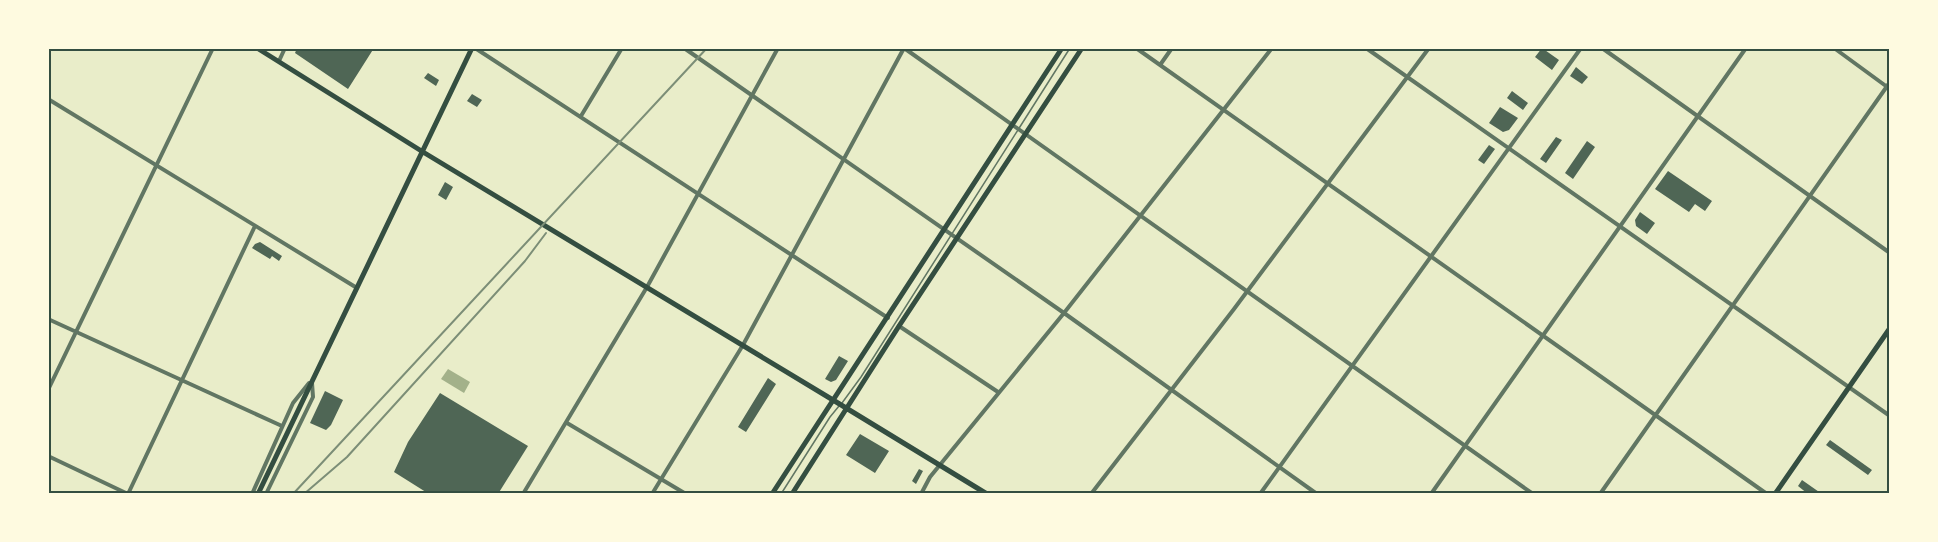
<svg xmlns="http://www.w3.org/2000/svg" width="1938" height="542" viewBox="0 0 1938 542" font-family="Figtree,sans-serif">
  <rect width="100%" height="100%" fill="#e9edc9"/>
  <path fill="#a3b18a" d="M 448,369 L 470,382 L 464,393 L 441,379 Z"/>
  <path fill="#4f6655" d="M 297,48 L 374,48 L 348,89 L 295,53 Z
    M 1542,48 L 1559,60 L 1552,70 L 1535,57 Z
    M 1576,67 L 1588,77 L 1582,84 L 1570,76 Z
    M 428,73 L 439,80 L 436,86 L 424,78 Z
    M 1512,91 L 1528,103 L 1523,110 L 1507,98 Z
    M 472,94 L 482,100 L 477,107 L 467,101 Z
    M 1500,107 L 1518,118 L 1509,130 L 1503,132 L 1489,123 Z
    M 1556,137 L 1562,140 L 1546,163 L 1540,159 Z
    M 1587,141 L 1595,147 L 1573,179 L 1565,173 Z
    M 1489,145 L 1495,149 L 1484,164 L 1478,160 Z
    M 1668,171 L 1712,201 L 1705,211 L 1695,204 L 1689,212 L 1655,189 Z
    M 445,182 L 453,187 L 446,200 L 438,195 Z
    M 1640,212 L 1655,223 L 1647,234 L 1636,226 L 1635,220 Z
    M 260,242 L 282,256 L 279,261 L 272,256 L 270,259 L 252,248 L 255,244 Z
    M 839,356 L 848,361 L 836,380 L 831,382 L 825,379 Z
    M 768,378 L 776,384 L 746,432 L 738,427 Z
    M 325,391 L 343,400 L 331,425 L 326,430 L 310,423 Z
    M 440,393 L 528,446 L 498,494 L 429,494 L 394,472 L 408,442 Z
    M 860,434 L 889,451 L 875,473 L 846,455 Z
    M 1830,440 L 1872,470 L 1868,475 L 1826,445 Z
    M 919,469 L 923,471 L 916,484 L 912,481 Z
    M 1802,480 L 1822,494 L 1808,494 L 1798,486 Z"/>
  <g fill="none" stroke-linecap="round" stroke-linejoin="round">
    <path stroke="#617663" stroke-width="1.5" d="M 842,403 L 861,377 L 1070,48
      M 781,494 L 830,417 L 839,406"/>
    <path stroke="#617663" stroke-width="4" d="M 475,48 L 888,318
      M 684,48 L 1064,313 L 1317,494
      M 904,48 L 1533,494
      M 1136,48 L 1767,494
      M 1366,48 L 1890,416
      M 1602,48 L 1890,253
      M 1834,48 L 1890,89
      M 279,61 L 285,48
      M 1160,65 L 1172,48
      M 48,99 L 357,288
      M 581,116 L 622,48
      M 48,319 L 282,426
      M 899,326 L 998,392
      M 48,390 L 213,48
      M 567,423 L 686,494
      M 48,456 L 128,494
      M 128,494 L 255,226
      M 252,494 L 293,403 L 309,383
      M 266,494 L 313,397 L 312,383
      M 523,494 L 647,287 L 778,48
      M 652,494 L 743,345 L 904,48
      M 921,494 L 930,477 L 1064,313 L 1272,48
      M 1091,494 L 1234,309 L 1429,48
      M 1260,494 L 1581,48
      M 1431,494 L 1746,48
      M 1600,494 L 1890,82"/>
    <path stroke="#344e41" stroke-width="5" d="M 257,48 L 423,152 L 833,400
      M 258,494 L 472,48
      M 1775,494 L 1890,328"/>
    <path stroke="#344e41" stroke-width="5" d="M 833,400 L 987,494
      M 772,494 L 1062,48
      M 792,494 L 899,326 L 1082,48"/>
    <path stroke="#7c8e77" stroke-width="2" d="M 293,494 L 707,48
      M 304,494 L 347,457 L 525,261 L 546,233"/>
  </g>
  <rect width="1938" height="542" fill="none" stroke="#fefae0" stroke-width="99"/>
  <rect x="50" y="50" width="1838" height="442" fill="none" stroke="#344e41" stroke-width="2"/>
</svg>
